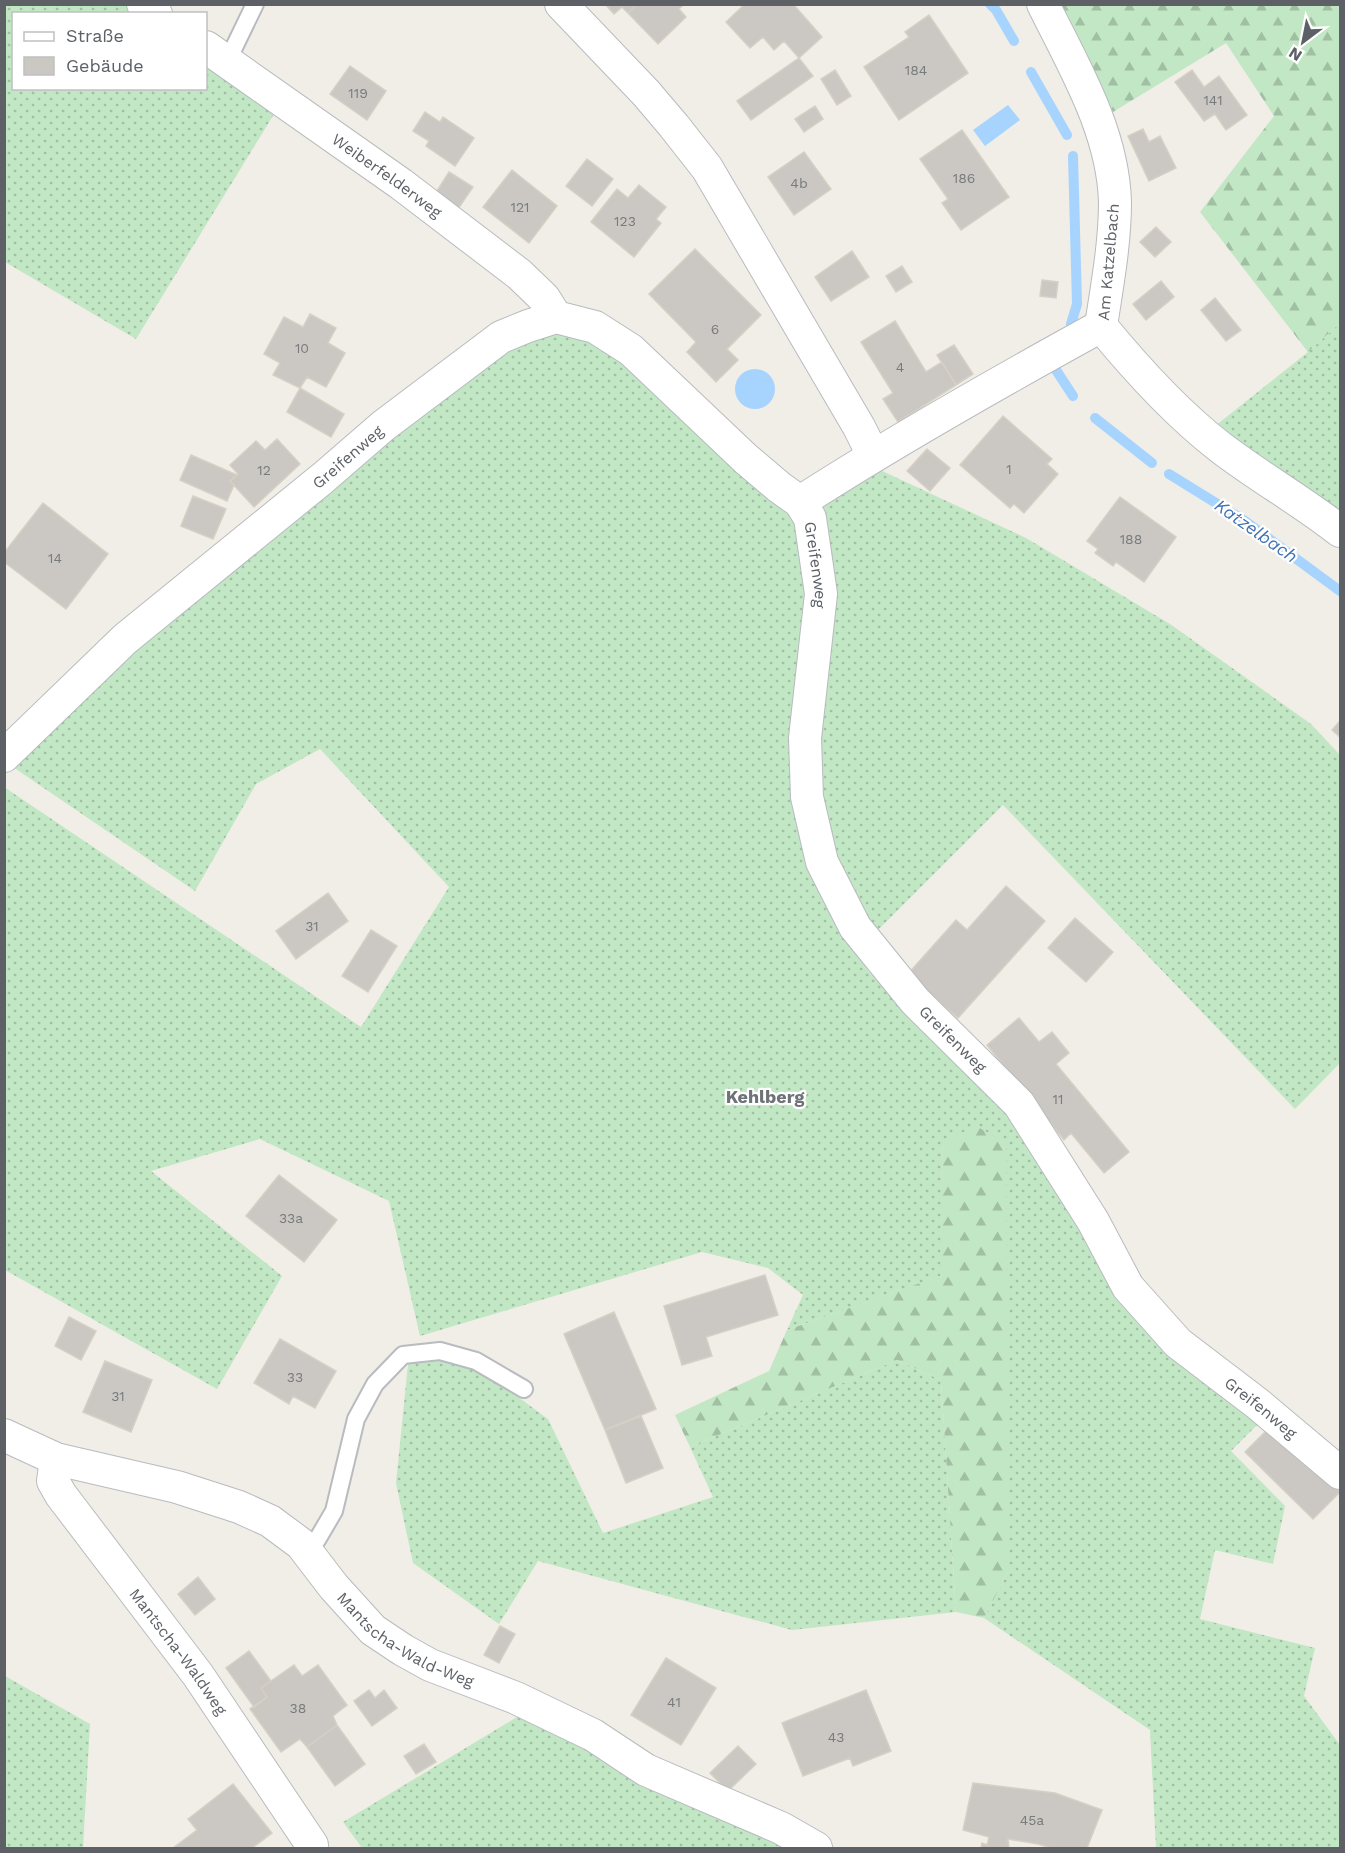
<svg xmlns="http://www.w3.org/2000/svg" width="1345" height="1853" viewBox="0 0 1345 1853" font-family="'Work Sans',sans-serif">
  <defs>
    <pattern id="grass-dots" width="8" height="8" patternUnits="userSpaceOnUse" patternTransform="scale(1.5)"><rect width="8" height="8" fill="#c2e7c4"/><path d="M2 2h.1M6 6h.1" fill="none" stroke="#a1bfa3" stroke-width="1.8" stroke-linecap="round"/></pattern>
    <pattern id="forest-firs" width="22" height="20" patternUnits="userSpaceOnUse" patternTransform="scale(1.5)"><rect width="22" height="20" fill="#c2e7c4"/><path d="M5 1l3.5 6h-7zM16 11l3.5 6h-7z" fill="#a1bfa3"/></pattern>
  </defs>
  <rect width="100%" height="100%" fill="#f0eee6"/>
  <path fill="url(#grass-dots)" d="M 5,5 L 131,5 L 144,13 L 14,14 L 14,88 L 206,88 L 206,55 L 279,106 L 136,339 L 5,262 Z
    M 1340,323 L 1340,525 L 1210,430 L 1308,352 Z
    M 553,330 L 587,334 L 799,517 L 811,590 L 821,890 L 868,971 L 988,1087 L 1031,1137 L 1114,1293 L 1264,1418 L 1231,1451 L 1285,1506 L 1273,1564 L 1215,1550 L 1200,1619 L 1315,1648 L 1304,1696 L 1340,1745 L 1340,1848 L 1156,1848 L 1150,1730 L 984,1618 L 1008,1572 L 943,1142 L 941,1276 L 787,1330 L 803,1295 L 768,1268 L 702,1252 L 420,1336 L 389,1201 L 260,1139 L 151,1171 L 282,1276 L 217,1389 L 5,1270 L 4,787 L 361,1027 L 449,887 L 320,749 L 256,784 L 195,891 L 13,767 L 147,639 L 315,500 L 519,341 Z
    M 880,470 L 1026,538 L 1170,624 L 1311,724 L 1340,755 L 1340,1063 L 1295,1109 L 1003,805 L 871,937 L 841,877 L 819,797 L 819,505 Z
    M 442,1358 L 488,1375 L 548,1419 L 603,1533 L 713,1497 L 690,1447 L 897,1360 L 941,1380 L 956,1612 L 792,1630 L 538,1561 L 499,1624 L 413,1563 L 396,1483 L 408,1364 Z
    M 5,1676 L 90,1724 L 83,1848 L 5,1848 Z
    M 522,1714 L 810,1848 L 362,1848 L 343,1822 Z"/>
  <path fill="url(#forest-firs)" d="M 1058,5 L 1340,5 L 1340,323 L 1308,352 L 1200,212 L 1274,116 L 1226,43 L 1113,112 Z
    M 976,1126 L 1006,1143 L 1008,1572 L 984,1618 L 956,1612 L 941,1380 L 897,1360 L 690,1447 L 675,1415 L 769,1371 L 787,1330 L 940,1276 L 943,1142 Z"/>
  <path fill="#a6d4ff" d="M 1008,105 L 1020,120 L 985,146 L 973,130 Z
    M735 389a20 20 0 1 1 40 0a20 20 0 1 1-40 0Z"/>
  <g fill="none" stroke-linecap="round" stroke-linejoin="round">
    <path stroke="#a6d4ff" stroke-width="10" d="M 990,4 L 996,10 L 1014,41
      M 1031,72 L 1067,135
      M 1071,324 L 1077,304 L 1073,156
      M 1056,370 L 1073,396
      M 1095,418 L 1152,463
      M 1169,474 L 1245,521 L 1340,591"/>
  </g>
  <path fill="#cbc8c3" stroke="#d5d0c4" stroke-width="1.5" d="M 605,4 L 637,4 L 628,13 L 622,7 L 614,14 Z
    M 637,4 L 684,4 L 679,9 L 686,17 L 658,44 L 628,13 Z
    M 745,4 L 793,4 L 822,37 L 799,58 L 784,41 L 774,50 L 763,37 L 750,48 L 726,22 Z
    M 929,15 L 968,73 L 899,120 L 864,67 L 909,37 L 905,32 Z
    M 799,58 L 813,76 L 751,120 L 737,101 Z
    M 350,66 L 386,91 L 367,120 L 330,94 Z
    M 835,70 L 851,96 L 837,105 L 821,79 Z
    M 1192,70 L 1204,87 L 1219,76 L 1247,115 L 1226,130 L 1215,114 L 1204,121 L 1175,82 Z
    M 815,106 L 823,119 L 804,132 L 795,119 Z
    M 425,112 L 440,122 L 443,117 L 474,138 L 455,166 L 426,146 L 429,141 L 413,131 Z
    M 1143,129 L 1149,142 L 1160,136 L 1176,168 L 1149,181 L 1128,136 Z
    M 962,130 L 1009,197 L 961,230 L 942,203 L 948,199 L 920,159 Z
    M 804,152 L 831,189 L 794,215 L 768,177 Z
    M 587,159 L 613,179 L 592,206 L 566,186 Z
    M 512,170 L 557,206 L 529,243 L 483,207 Z
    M 449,172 L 473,187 L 458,209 L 435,194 Z
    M 639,185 L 666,207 L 656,219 L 661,223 L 634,257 L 591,222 L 617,189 L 628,198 Z
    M 1156,227 L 1171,242 L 1155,257 L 1140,242 Z
    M 695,249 L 761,315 L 727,349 L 738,360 L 716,382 L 687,352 L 696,342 L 649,294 Z
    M 852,251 L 869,277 L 831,301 L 815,277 Z
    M 902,266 L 912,282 L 896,292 L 886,276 Z
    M 1042,280 L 1058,282 L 1056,298 L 1040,296 Z
    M 1161,281 L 1174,297 L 1146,320 L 1133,304 Z
    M 1215,298 L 1241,330 L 1226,341 L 1201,310 Z
    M 310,314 L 336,328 L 328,343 L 345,353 L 326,387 L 307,377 L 300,388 L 273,375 L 280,363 L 264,354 L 284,317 L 303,327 Z
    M 895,321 L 926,372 L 942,362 L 956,385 L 898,422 L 883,399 L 893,393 L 861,342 Z
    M 954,345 L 973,374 L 956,385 L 937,355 Z
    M 300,388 L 344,414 L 331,437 L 287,412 Z
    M 1003,416 L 1052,459 L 1047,464 L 1058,474 L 1024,513 L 1014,504 L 1010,508 L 960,465 Z
    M 277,439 L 300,464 L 254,507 L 230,481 L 238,474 L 230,465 L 256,441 L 265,450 Z
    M 927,449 L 950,468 L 930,491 L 907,471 Z
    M 191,455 L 237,475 L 230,481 L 234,485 L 227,501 L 180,480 Z
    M 193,496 L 226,509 L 213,539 L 181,526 Z
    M 1120,497 L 1176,537 L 1144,582 L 1116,562 L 1113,566 L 1095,553 L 1098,549 L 1087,541 Z
    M 43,503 L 108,554 L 66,609 L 4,562 L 4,553 Z
    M 1340,721 L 1340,737 L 1332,730 Z
    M 1006,886 L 1045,921 L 958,1018 L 908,974 L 956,920 L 967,930 Z
    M 328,893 L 348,921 L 296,959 L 276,931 Z
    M 1075,918 L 1113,952 L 1086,982 L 1048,948 Z
    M 371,930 L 397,946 L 368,992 L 342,976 Z
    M 1019,1018 L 1039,1042 L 1052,1032 L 1069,1053 L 1056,1064 L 1129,1152 L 1104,1173 L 1071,1133 L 1064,1140 L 987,1045 Z
    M 279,1175 L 337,1220 L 304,1262 L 246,1216 Z
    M 765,1275 L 778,1315 L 706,1337 L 712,1356 L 682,1365 L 664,1306 Z
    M 614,1312 L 656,1409 L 605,1430 L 564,1334 Z
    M 69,1317 L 96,1331 L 81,1360 L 55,1346 Z
    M 280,1339 L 336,1371 L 315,1408 L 293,1396 L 289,1404 L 254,1383 Z
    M 105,1361 L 152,1380 L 131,1432 L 83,1412 Z
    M 641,1416 L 663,1468 L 626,1483 L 605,1430 Z
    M 1272,1425 L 1340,1492 L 1313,1519 L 1245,1452 Z
    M 198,1577 L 215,1599 L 195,1615 L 178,1594 Z
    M 500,1626 L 515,1634 L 499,1663 L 484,1655 Z
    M 249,1651 L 271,1681 L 261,1688 L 267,1697 L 254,1707 L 226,1668 Z
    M 666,1658 L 716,1688 L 681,1745 L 631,1715 Z
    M 294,1665 L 302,1676 L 318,1665 L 347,1705 L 333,1716 L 337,1725 L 307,1747 L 300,1739 L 281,1752 L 250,1709 L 267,1697 L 261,1688 Z
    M 369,1690 L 375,1698 L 384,1690 L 397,1708 L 372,1726 L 354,1701 Z
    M 866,1690 L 891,1751 L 853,1766 L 850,1758 L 803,1776 L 782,1723 Z
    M 337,1725 L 365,1764 L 335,1786 L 307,1747 Z
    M 424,1744 L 436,1762 L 416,1774 L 404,1756 Z
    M 738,1746 L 756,1764 L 728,1791 L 710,1773 Z
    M 973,1783 L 1055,1793 L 1102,1810 L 1087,1848 L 1051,1848 L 1038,1844 L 1008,1839 L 1009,1848 L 981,1848 L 982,1843 L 987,1845 L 989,1837 L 963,1830 Z
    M 233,1784 L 272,1833 L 252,1848 L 173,1848 L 197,1830 L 188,1819 Z"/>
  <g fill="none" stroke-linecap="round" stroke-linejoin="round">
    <defs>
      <path id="service" d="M 227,62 L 255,4
        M 307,1552 L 317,1540 L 334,1511 L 356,1419 L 375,1384 L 403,1355 L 440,1351 L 476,1361 L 524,1389"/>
      <g id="minor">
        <path d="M 143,4 L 156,14"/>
        <path d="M 561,4 L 646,93 L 674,126 L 707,168 L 859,427 L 873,455"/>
        <path d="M 1043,4 C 1074,67 1113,131 1115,202 C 1115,244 1107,286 1101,326 C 1137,370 1175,412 1220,447 C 1259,477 1302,501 1340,531"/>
        <path id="s1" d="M 206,47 L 401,184 L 519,274 L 544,298 L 556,317"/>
        <path d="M 800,502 C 898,439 999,382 1101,326"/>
        <path id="s2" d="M 4,756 L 125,639 L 323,478 L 383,426 L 501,337 L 528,326 L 556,317 L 595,327 L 631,350 L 746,459 L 779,487 L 800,502 L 810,518 L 821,594 L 805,738 L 807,797 L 822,862 L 855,927 L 915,1001 L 1019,1104 L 1093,1221 L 1128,1287 L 1178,1343 L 1258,1404 L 1340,1473"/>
        <path id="s3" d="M 4,1435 L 56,1459 L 177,1487 L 239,1507 L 270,1521 L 301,1544 L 334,1587 L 373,1630 L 403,1650 L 430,1665 L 516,1698 L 593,1735 L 646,1770 L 781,1828 L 816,1848"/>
        <path id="s4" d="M 56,1459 L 53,1481 L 61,1495 L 198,1675 L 312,1845"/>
      </g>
    </defs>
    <use href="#service" stroke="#b8bbbf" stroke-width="20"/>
    <use href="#minor" stroke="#b8bbbf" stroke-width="34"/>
    <use href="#service" stroke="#fff" stroke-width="16"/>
    <use href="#minor" stroke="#fff" stroke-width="32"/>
  </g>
  <g text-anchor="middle" stroke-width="4.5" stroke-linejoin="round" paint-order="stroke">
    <g font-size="14" fill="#787b7d">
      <text x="916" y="75">184</text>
      <text x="358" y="98">119</text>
      <text x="1213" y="105">141</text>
      <text x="964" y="183">186</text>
      <text x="799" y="188">4b</text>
      <text x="520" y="212">121</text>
      <text x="625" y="226">123</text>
      <text x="715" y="334">6</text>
      <text x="302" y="353">10</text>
      <text x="900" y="372">4</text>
      <text x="1009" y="474">1</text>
      <text x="264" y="475">12</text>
      <text x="1131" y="544">188</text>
      <text x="55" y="563">14</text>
      <text x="312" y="931">31</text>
      <text x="1058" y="1104">11</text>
      <text x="291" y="1223">33a</text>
      <text x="295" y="1382">33</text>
      <text x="118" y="1401">31</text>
      <text x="674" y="1707">41</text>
      <text x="298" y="1713">38</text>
      <text x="836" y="1742">43</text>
      <text x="1032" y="1825">45a</text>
    </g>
    <g font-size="16" fill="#5d6166" stroke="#fff">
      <text dy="6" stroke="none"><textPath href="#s1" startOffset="222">Weiberfelderweg</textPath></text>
      <text transform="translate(1108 262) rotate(-85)" y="6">Am Katzelbach</text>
      <text dy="6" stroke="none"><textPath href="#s2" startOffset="456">Greifenweg</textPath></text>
      <text dy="6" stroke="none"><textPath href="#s2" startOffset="1086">Greifenweg</textPath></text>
      <text dy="6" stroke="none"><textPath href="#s2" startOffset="1608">Greifenweg</textPath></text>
      <text dy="6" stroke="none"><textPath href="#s2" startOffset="2094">Greifenweg</textPath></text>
      <text dy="6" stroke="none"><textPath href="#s3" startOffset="464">Mantscha-Wald-Weg</textPath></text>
      <text dy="6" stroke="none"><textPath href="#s4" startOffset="234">Mantscha-Waldweg</textPath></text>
    </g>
    <g font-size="18" font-style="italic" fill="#4173b3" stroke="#fff">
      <text transform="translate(1256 531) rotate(35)" y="6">Katzelbach</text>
    </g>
    <g font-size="18" font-weight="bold" fill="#6e7378" stroke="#fff">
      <text x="765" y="1103">Kehlberg</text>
    </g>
  </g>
  <rect width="1345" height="1853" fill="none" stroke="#5d6166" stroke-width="12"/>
  <rect x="12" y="12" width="195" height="78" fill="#ffffff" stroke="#bec0c2" stroke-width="1.5"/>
  <rect x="24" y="32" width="30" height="9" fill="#ffffff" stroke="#bec0c2" stroke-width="1.5"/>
  <text x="66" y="42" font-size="18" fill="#5d6166">Straße</text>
  <rect x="24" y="57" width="30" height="18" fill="#cbc8c3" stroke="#bec0c2" stroke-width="1.5"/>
  <text x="66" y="72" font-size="18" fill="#5d6166">Gebäude</text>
  <g transform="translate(1303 42) rotate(212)" stroke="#ffffff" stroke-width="4.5" paint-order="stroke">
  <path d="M0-4.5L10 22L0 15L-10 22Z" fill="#5d6166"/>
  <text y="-9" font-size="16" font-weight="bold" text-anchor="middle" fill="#5d6166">N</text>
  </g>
</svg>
